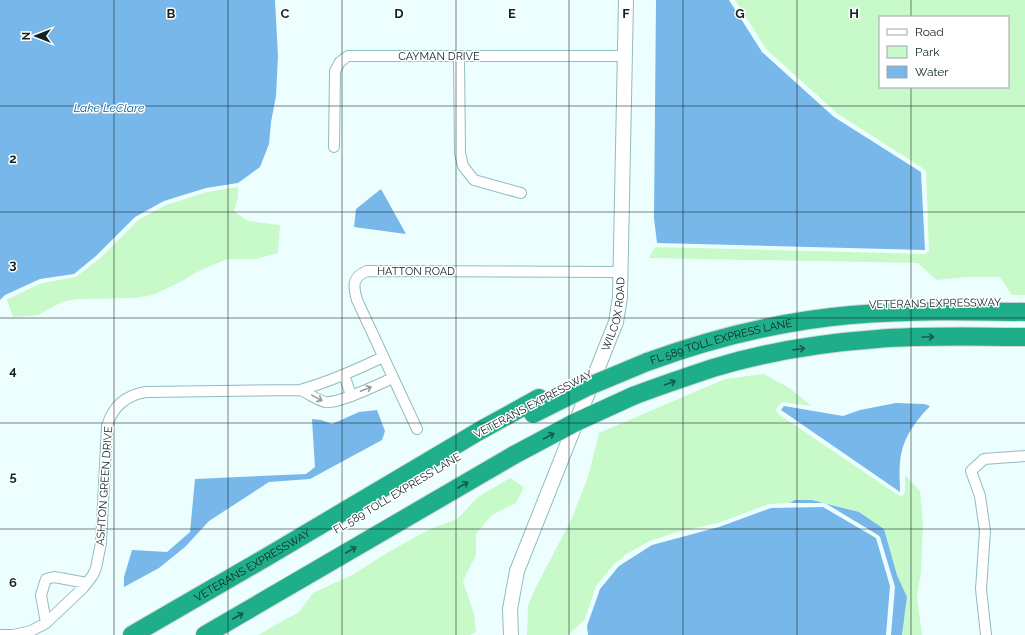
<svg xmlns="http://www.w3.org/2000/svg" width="1025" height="635" viewBox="0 0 1025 635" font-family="Raleway,sans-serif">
  <rect width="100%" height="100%" fill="#edfefe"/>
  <path fill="#c8f9c9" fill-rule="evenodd" d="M 735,0 L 1025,0 L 1025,295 L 1012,295 L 1000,277 L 968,277 L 936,280 L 918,263 L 649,258 L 655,247 L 926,254 L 929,250 L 926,172 L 924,169 L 838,114 L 766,49 ZM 880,17 L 1008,17 L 1008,87 L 880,87 Z
    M 238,187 L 238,198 L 234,211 L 248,221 L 280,225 L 278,253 L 256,259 L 227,259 L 197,272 L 180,282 L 153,295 L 134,298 L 77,299 L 62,302 L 38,315 L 13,317 L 7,300 L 8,299 L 42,283 L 76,277 L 99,259 L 138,220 L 166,205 L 207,192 Z
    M 764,374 L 791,389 L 811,406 L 782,402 L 776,409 L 777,413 L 898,495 L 902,496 L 905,493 L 905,475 L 920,491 L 923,524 L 921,572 L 917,597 L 922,635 L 902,635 L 907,597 L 897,575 L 884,529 L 859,512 L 834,505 L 812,500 L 795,500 L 790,503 L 769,504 L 718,523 L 677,532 L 650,541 L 624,555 L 623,558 L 615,563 L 596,586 L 585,619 L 568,635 L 527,635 L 528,605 L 536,587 L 572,518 L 588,477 L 599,433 L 725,379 Z
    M 510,478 L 524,487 L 516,503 L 492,515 L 476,534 L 476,555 L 463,581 L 474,614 L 476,632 L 470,635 L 258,635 L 299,612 L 313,593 L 354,574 L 385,554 L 428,530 L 457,519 L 478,497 Z"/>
  <path fill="#77b7ea" d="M 0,0 L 275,0 L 278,56 L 276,96 L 271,122 L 269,144 L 260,167 L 238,183 L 206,188 L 164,201 L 135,217 L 96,256 L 74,274 L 40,279 L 5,295 L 0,300 Z
    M 656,0 L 729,0 L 762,52 L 834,117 L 921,172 L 925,250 L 657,243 L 654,218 Z
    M 381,189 L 406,234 L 354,227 L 356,209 Z
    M 896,403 L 924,404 L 930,406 C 914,423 902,439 900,463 C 899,472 900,483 900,492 L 781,410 L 784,406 L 843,416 L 860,410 Z
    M 377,410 L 385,431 L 382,440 L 310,479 L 269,482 L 209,521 L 185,547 L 159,568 L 124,587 L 124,577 L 132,550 L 167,552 L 190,532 L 195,479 L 306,474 L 315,467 L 312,419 L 321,420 L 332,424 L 359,412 Z
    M 795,500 L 812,500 L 859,512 L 884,529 L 897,575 L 907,597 L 902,635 L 891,635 L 895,587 L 880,537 L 878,535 L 825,503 L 790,503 Z
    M 823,507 L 876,538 L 890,586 L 886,635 L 588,635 L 587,626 L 600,589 L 619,566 L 652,545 L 719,527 L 771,508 Z"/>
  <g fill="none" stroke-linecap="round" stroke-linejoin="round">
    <defs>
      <path id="street" d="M 459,56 L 460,153 L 463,166 L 474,180 L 521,193
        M 334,147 L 335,71 L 340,62 L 348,56 L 626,56
        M 383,357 C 356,370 329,382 300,390 C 308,393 317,400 325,402 C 339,404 379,384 393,378
        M 344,375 L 351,395
        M 417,429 L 357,300 C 353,286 352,277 367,271 L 619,272
        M 46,623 L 41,595 L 46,579 L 54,577 L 87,583
        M 0,635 L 11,635
        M 13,635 L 31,631 L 46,623 L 83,588 L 93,575 L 96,568 L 101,543 L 107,426 C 113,406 126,395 146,392 L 300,390
        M 986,635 L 981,589 L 985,531 L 980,496 L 971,471 L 984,459 L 1025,456"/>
      <g id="secondary">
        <path id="s1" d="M 511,635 L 510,609 L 517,571 L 616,322 L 620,297 L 626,0"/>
      </g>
      <g id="highway">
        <path id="s2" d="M 647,362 C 713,338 781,321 851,315 C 909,310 967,311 1025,312"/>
        <path d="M 633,396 C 659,386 686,377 713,368 C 765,352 822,343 877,339 C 926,335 976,337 1025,337"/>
        <path id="s3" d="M 132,635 L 265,558 L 481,430 L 539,398"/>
        <path d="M 205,635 L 514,455"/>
      </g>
    </defs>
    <use href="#street" stroke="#91bdbc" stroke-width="12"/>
    <use href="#secondary" stroke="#91bdbc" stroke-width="16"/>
    <use href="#highway" stroke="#d4d7d7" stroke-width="20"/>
    <use href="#street" stroke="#fff" stroke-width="10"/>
    <use href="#secondary" stroke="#fff" stroke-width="14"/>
    <use href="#highway" stroke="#1eae89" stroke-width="18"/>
    <defs>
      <path id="highway-bridge" d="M 533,414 L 587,387 L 647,362
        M 514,455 L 574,423 L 633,396"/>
    </defs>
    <use href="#highway-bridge" stroke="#d4d7d7" stroke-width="20" stroke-linecap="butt"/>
    <use href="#highway-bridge" stroke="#1eae89" stroke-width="18"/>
  </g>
  <defs><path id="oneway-shaft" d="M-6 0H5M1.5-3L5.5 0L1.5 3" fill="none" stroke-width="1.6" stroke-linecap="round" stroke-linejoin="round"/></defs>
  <g stroke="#175b4c">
    <use href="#oneway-shaft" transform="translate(928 337)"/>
    <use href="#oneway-shaft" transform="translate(799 349) rotate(-9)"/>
    <use href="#oneway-shaft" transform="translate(670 383) rotate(-20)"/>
    <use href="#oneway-shaft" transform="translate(549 436) rotate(-28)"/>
    <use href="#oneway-shaft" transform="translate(463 485) rotate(-30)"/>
    <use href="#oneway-shaft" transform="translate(351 550) rotate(-30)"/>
    <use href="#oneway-shaft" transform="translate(238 616) rotate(-30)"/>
  </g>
  <g stroke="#949c9c">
    <use href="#oneway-shaft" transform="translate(366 389) rotate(-22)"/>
    <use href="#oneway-shaft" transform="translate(317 398) rotate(29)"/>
  </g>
  <path fill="none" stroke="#122323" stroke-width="1" stroke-opacity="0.55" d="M 114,0 L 114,635M 228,0 L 228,635M 342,0 L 342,635M 456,0 L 456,635M 569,0 L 569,635M 683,0 L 683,635M 797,0 L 797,635M 911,0 L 911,17M 911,87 L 911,635M 0,106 L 1025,106M 0,212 L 1025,212M 0,318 L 1025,318M 0,423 L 1025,423M 0,529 L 1025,529"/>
  <g text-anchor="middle" stroke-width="3" stroke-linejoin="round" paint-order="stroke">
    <g font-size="11" fill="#122323" stroke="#fff">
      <text x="439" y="60">CAYMAN DRIVE</text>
      <text x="416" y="275">HATTON ROAD</text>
      <text transform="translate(935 303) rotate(-1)" y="4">VETERANS EXPRESSWAY</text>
      <text dy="4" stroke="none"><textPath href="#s1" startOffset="340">WILCOX ROAD</textPath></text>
      <text dy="4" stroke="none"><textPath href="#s2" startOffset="77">FL 589 TOLL EXPRESS LANE</textPath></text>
      <text transform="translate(533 404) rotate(-28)" y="4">VETERANS EXPRESSWAY</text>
      <text transform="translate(104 486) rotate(-86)" y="4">ASHTON GREEN DRIVE</text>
      <text transform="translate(397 493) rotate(-31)" y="4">FL 589 TOLL EXPRESS LANE</text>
      <text dy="4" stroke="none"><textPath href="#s3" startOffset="139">VETERANS EXPRESSWAY</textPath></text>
    </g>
    <g font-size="12" font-style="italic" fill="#125c8c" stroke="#fff">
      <text x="109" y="112">Lake LeClare</text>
    </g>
  </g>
  <g font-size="13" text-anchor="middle" font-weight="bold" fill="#122323" stroke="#fff" stroke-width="3" stroke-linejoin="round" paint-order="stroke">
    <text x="171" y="18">B</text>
    <text x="285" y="18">C</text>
    <text x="399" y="18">D</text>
    <text x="512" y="18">E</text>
    <text x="626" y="18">F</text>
    <text x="740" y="18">G</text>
    <text x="854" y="18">H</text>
    <text x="13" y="163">2</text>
    <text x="13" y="269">3</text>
    <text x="13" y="375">4</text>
    <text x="13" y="481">5</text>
    <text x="13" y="587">6</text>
  </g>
  <rect x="879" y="16" width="130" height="72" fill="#ffffff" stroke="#a0a7a7"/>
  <rect x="887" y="29" width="20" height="6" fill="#ffffff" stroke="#a0a7a7"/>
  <text x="915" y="36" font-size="12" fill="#122323">Road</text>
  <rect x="887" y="46" width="20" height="12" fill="#c8f9c9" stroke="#a0a7a7"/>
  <text x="915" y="56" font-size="12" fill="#122323">Park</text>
  <rect x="887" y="66" width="20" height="12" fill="#77b7ea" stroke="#a0a7a7"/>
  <text x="915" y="76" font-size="12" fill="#122323">Water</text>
  <g transform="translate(36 36) rotate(270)" stroke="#ffffff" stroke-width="3" paint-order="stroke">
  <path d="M0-3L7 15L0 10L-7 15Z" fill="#122323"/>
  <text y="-6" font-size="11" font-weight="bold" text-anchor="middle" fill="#122323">N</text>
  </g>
</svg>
